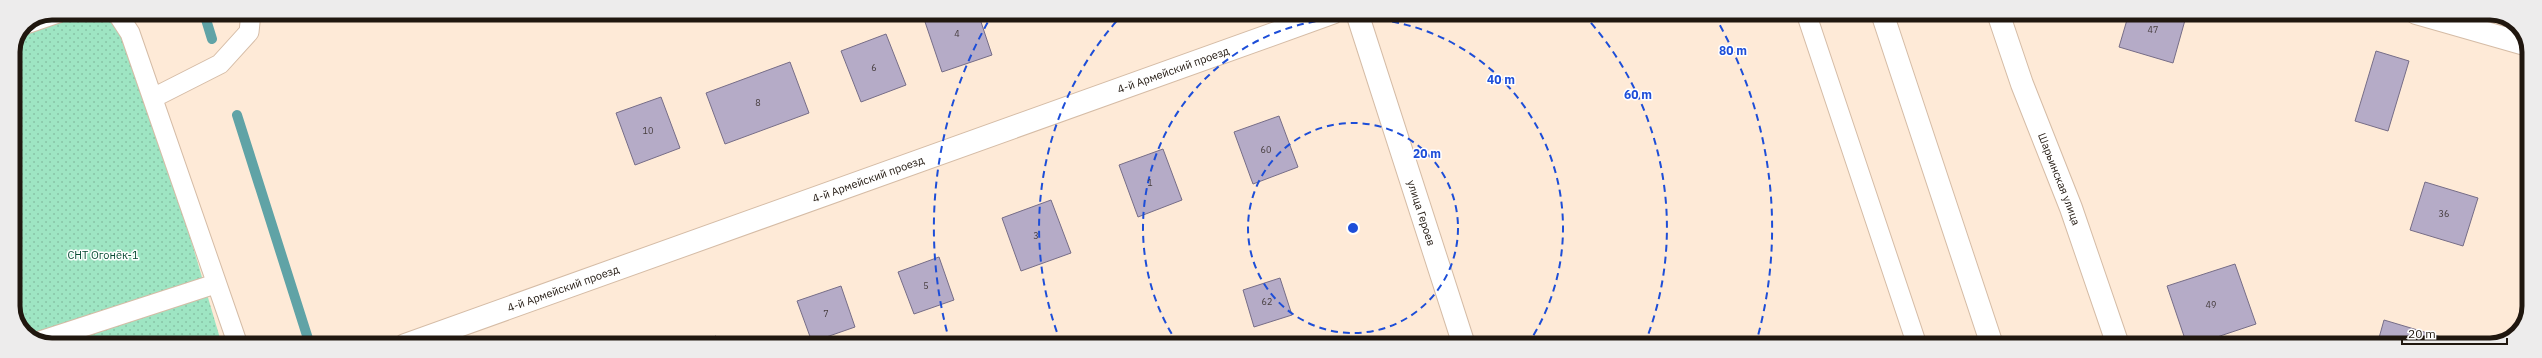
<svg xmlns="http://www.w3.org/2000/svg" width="2542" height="358" viewBox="0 0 2542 358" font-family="'IBM Plex Sans',sans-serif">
  <defs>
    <pattern id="grass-dots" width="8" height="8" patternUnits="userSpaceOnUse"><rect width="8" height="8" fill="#9ee5c3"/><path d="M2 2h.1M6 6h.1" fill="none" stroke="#88c4a6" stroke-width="1.8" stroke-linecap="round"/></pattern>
  </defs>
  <rect width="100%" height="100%" fill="#feead7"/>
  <path fill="url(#grass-dots)" d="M 52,13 L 124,13 L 222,345 L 47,345 L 25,334 L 13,311 L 13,52 L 25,24 Z"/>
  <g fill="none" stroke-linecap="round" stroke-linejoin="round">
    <path stroke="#60a3a6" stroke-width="10" d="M 204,13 L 212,39
      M 237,115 L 310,345"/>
  </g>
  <path fill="#b5abc7" stroke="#766d87" d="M 922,13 L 978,13 L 992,55 L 942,72 Z
    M 2129,13 L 2187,13 L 2173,63 L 2119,47 Z
    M 886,34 L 906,85 L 861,102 L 841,51 Z
    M 2376,51 L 2409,61 L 2388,131 L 2355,121 Z
    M 790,62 L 809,113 L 725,144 L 706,93 Z
    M 661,97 L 680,148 L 635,165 L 616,113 Z
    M 1279,116 L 1298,167 L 1253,184 L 1234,132 Z
    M 1163,149 L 1182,200 L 1138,217 L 1119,165 Z
    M 2425,182 L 2478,198 L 2463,246 L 2410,230 Z
    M 1051,200 L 1071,253 L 1021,271 L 1002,218 Z
    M 939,257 L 954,300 L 914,314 L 898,272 Z
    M 2235,264 L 2256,324 L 2193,345 L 2187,345 L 2167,286 Z
    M 1280,278 L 1292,315 L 1254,327 L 1243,290 Z
    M 841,286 L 855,327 L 812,342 L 797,301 Z
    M 2384,320 L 2441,337 L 2438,345 L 2377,345 Z
    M 716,336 L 720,345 L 690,345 Z"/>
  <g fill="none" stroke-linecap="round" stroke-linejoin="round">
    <defs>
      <path id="lane" d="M 117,13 L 130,33 L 238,345
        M 1806,13 L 1917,345
        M 26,24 L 58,13
        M 153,98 L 220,64 L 249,32 L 251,13
        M 40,341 L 215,284"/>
      <g id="street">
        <path id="s1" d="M 1357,13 L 1464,345"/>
        <path d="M 1882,13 L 1992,345"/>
        <path id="s2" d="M 1998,13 L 2022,84 L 2071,208 L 2118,345"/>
        <path d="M 2416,13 L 2528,45"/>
        <path id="s3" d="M 405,345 L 1332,13"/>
      </g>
    </defs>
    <use href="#lane" stroke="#d5bca6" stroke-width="21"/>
    <use href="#street" stroke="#d5bca6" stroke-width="24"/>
    <use href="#lane" stroke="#fff" stroke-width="19"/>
    <use href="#street" stroke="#fff" stroke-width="22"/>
  </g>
  <g fill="none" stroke="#1d4ed8" stroke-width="2" stroke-dasharray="7 5">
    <circle cx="1353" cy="228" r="105"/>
    <path d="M1178 344A210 210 0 1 1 1528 344"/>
    <path d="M1061 343A314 314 0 0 1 1123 14M1583 14A314 314 0 0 1 1645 343"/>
    <path d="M950 343A419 419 0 0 1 992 15M1714 15A419 419 0 0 1 1756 343"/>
  </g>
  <g text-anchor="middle" stroke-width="3" stroke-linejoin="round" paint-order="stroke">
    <g font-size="9" fill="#453c3d">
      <text x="2153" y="33">47</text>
      <text x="957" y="37">4</text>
      <text x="874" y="71">6</text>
      <text x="758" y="106">8</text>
      <text x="648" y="134">10</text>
      <text x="1266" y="153">60</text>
      <text x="1150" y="186">1</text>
      <text x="2444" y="217">36</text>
      <text x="1036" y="239">3</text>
      <text x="926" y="289">5</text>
      <text x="1267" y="305">62</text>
      <text x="2211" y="308">49</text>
      <text x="826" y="317">7</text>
    </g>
    <g font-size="11" fill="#20170f" stroke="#fff">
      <text dy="4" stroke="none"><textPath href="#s3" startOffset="816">4-й Армейский проезд</textPath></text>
      <text dy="4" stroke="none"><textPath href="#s3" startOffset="492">4-й Армейский проезд</textPath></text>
      <text dy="4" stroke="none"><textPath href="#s2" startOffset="177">Шарьинская улица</textPath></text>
      <text dy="4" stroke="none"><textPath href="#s1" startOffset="210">улица Героев</textPath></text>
      <text dy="4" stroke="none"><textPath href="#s3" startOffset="168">4-й Армейский проезд</textPath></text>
    </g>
    <g font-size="11" fill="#074a33" stroke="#fff">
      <text x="103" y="259">СНТ Огонёк-1</text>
    </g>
  </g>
  <path d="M0 0H2542V358H0ZM52 20H2490A32 32 0 0 1 2522 52V306A32 32 0 0 1 2490 338H52A32 32 0 0 1 20 306V52A32 32 0 0 1 52 20Z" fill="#edecec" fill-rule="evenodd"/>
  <path fill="none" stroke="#20170f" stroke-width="5" d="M52 20H2490A32 32 0 0 1 2522 52V306A32 32 0 0 1 2490 338H52A32 32 0 0 1 20 306V52A32 32 0 0 1 52 20Z"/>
  <circle cx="1353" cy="228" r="6" fill="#1d4ed8" stroke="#fff" stroke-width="2"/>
  <g font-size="12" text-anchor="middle" font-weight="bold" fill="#1d4ed8" stroke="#fff" stroke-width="3" stroke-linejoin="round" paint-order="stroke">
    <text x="1733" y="55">80 m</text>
    <text x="1501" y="84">40 m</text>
    <text x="1638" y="99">60 m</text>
    <text x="1427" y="158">20 m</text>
  </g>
  <path d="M2402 338v6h105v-6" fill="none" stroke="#20170f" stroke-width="2"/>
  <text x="2408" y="338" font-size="12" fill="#20170f" stroke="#ffffff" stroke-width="3" paint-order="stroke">20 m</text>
</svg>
